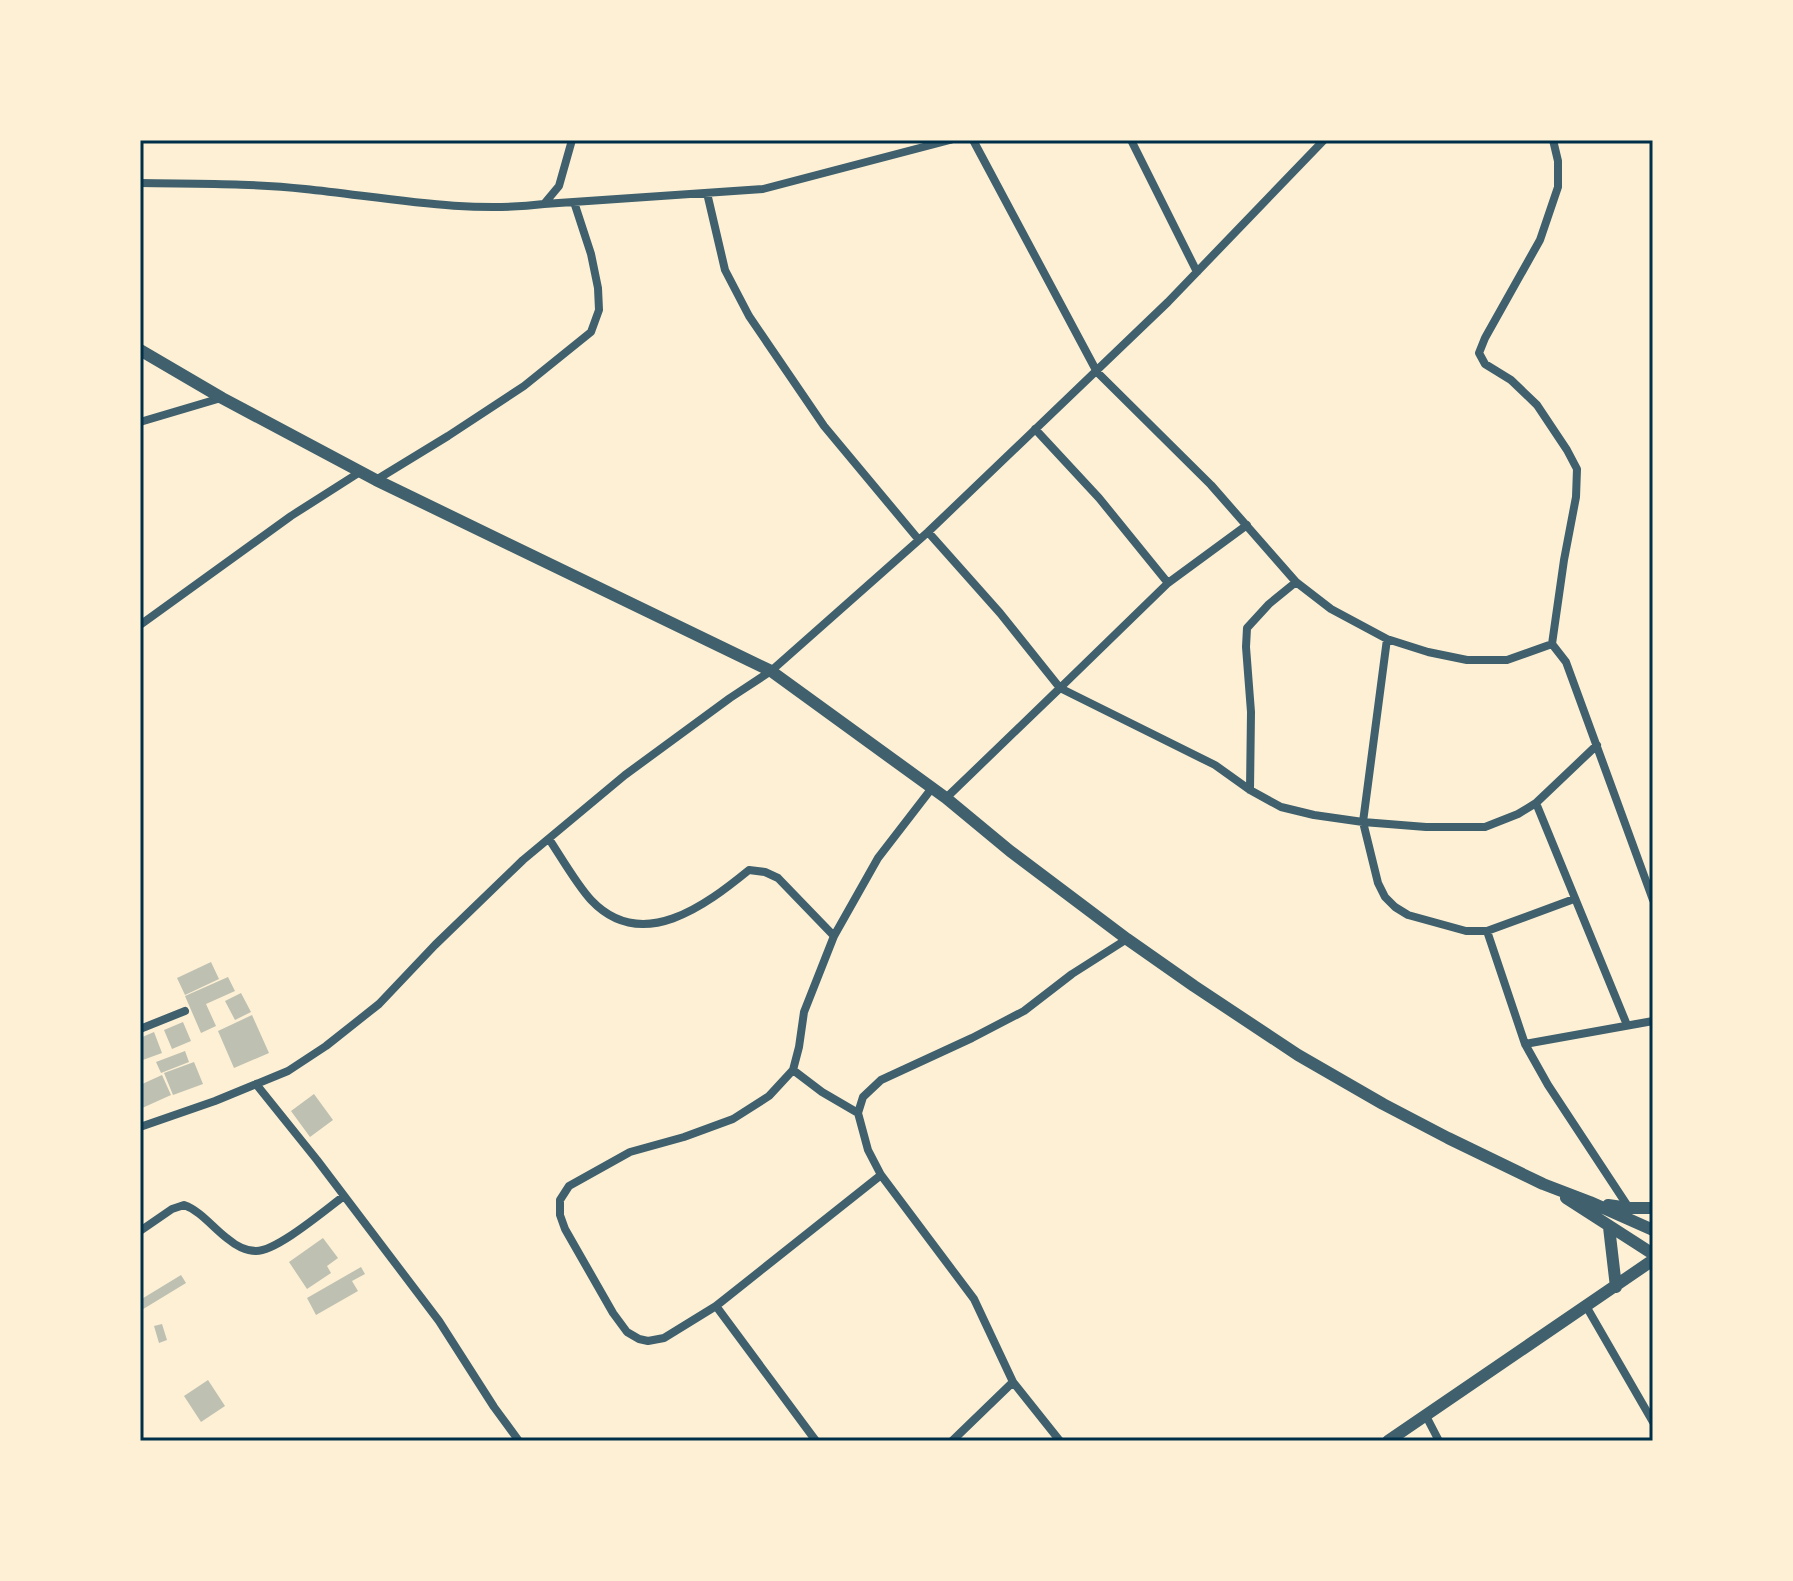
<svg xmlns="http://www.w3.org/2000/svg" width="1793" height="1581" viewBox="0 0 1793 1581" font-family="Quicksand,sans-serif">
  <rect width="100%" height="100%" fill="#fdf0d5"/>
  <path fill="#bec0b2" d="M 211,962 L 219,979 L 185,995 L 177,978 Z
    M 228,977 L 235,991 L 206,1004 L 216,1026 L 201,1033 L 185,996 Z
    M 241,993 L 251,1012 L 235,1020 L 225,1001 Z
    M 252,1015 L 269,1053 L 234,1068 L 218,1031 Z
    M 183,1022 L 191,1041 L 172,1049 L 164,1030 Z
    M 154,1032 L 162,1053 L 140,1061 L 140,1038 Z
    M 185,1051 L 189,1062 L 161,1073 L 156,1062 Z
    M 194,1062 L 203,1084 L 173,1095 L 164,1073 Z
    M 162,1075 L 171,1095 L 140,1109 L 140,1085 Z
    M 314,1094 L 333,1120 L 310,1137 L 291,1111 Z
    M 323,1238 L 338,1258 L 327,1266 L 331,1273 L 307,1289 L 289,1262 Z
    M 361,1267 L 365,1274 L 352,1281 L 358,1291 L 316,1315 L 307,1298 Z
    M 181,1275 L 186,1283 L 140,1311 L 140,1300 Z
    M 162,1324 L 167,1340 L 159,1343 L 154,1326 Z
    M 208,1380 L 225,1406 L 201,1422 L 184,1396 Z"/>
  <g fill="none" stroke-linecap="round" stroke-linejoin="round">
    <path stroke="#3f606c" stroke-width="8" d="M 973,140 L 1097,372 L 1211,485 L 1296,582 L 1331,609 L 1387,639 L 1428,652 L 1467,660 L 1507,660 L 1552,644 L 1566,662 L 1653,900
      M 1131,140 L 1197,272
      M 140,183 C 195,184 251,183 305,189 C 383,197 467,214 544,204 L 559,186 L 572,140
      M 707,193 L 725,270 L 749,316 L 824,426 L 919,540
      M 544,204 L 763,189 L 950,140
      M 140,422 L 221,398
      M 1035,429 L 1099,498 L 1168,583
      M 376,480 L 448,436 L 524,386 L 591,332 L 599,310 L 598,288 L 591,254 L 574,202
      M 928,532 L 1000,613 L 1060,688 L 1168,583 L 1247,525
      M 140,625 L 291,516 L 360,472
      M 1387,639 L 1363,822 L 1378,883 L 1385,897 L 1395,907 L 1408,915 L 1466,931 L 1487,931 L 1574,899
      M 1552,644 L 1564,560 L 1576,497 L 1577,469 L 1567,450 L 1537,405 L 1511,380 L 1485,364 L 1479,353 L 1485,338 L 1540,240 L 1558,187 L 1558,161 L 1553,140
      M 1250,790 L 1251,712 L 1246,647 L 1247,628 L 1269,604 L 1296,582
      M 946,798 L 1060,688 L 1215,765 L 1250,790 L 1281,807 L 1314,815 L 1363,822 L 1426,827 L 1485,827 L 1518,814 L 1536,803 L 1597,745
      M 1536,803 L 1627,1025
      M 549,839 C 561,857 577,885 591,900 C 642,954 706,905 749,870 L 765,872 L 778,878 L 834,936
      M 1487,931 L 1525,1044 L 1548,1085 L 1629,1208
      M 140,1029 L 185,1011
      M 1525,1044 L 1653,1021
      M 793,1070 L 822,1092 L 858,1113
      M 256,1084 L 317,1160 L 439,1321 L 494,1407 L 519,1441
      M 140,1127 L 215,1101 L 288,1071 L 326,1046 L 379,1004 L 435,945 L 523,860 L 625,775 L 730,698 L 771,671 L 928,532 L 1168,302 L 1324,140
      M 140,1231 L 172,1209 L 184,1205 C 201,1211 213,1228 228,1239 C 235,1245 246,1251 256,1251 C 277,1251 325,1210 344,1196
      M 716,1306 L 664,1338 L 648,1341 L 639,1339 L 627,1332 L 613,1313 L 565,1229 L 560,1215 L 560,1200 L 569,1186 L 630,1152 L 684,1137 L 733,1119 L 769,1096 L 793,1070 L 799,1047 L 804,1012 L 834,936 L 878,858 L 932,788
      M 1586,1306 L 1653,1422
      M 1426,1416 L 1439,1441
      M 816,1441 L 716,1306 L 881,1175
      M 952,1441 L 1013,1382
      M 1060,1441 L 1013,1382 L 974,1299 L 881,1175 L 868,1150 L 858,1113 L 863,1097 L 881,1080 L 972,1038 L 1024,1011 L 1072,974 L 1127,939"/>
    <path stroke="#3f606c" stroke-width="12" d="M 140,350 L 222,398 L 376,480 L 771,671 L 946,798 L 1010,851 L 1127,939 L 1194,986 L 1298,1055 L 1383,1104 L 1448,1138 L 1543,1184 L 1590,1202 L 1653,1230
      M 1566,1198 L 1653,1254
      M 1608,1205 L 1629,1208 L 1653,1208
      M 1609,1227 L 1616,1287
      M 1388,1441 L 1653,1260"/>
  </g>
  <rect width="1793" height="1581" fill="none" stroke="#fdf0d5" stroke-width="284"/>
  <rect x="142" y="142" width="1509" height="1297" fill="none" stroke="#003049" stroke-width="3"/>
</svg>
